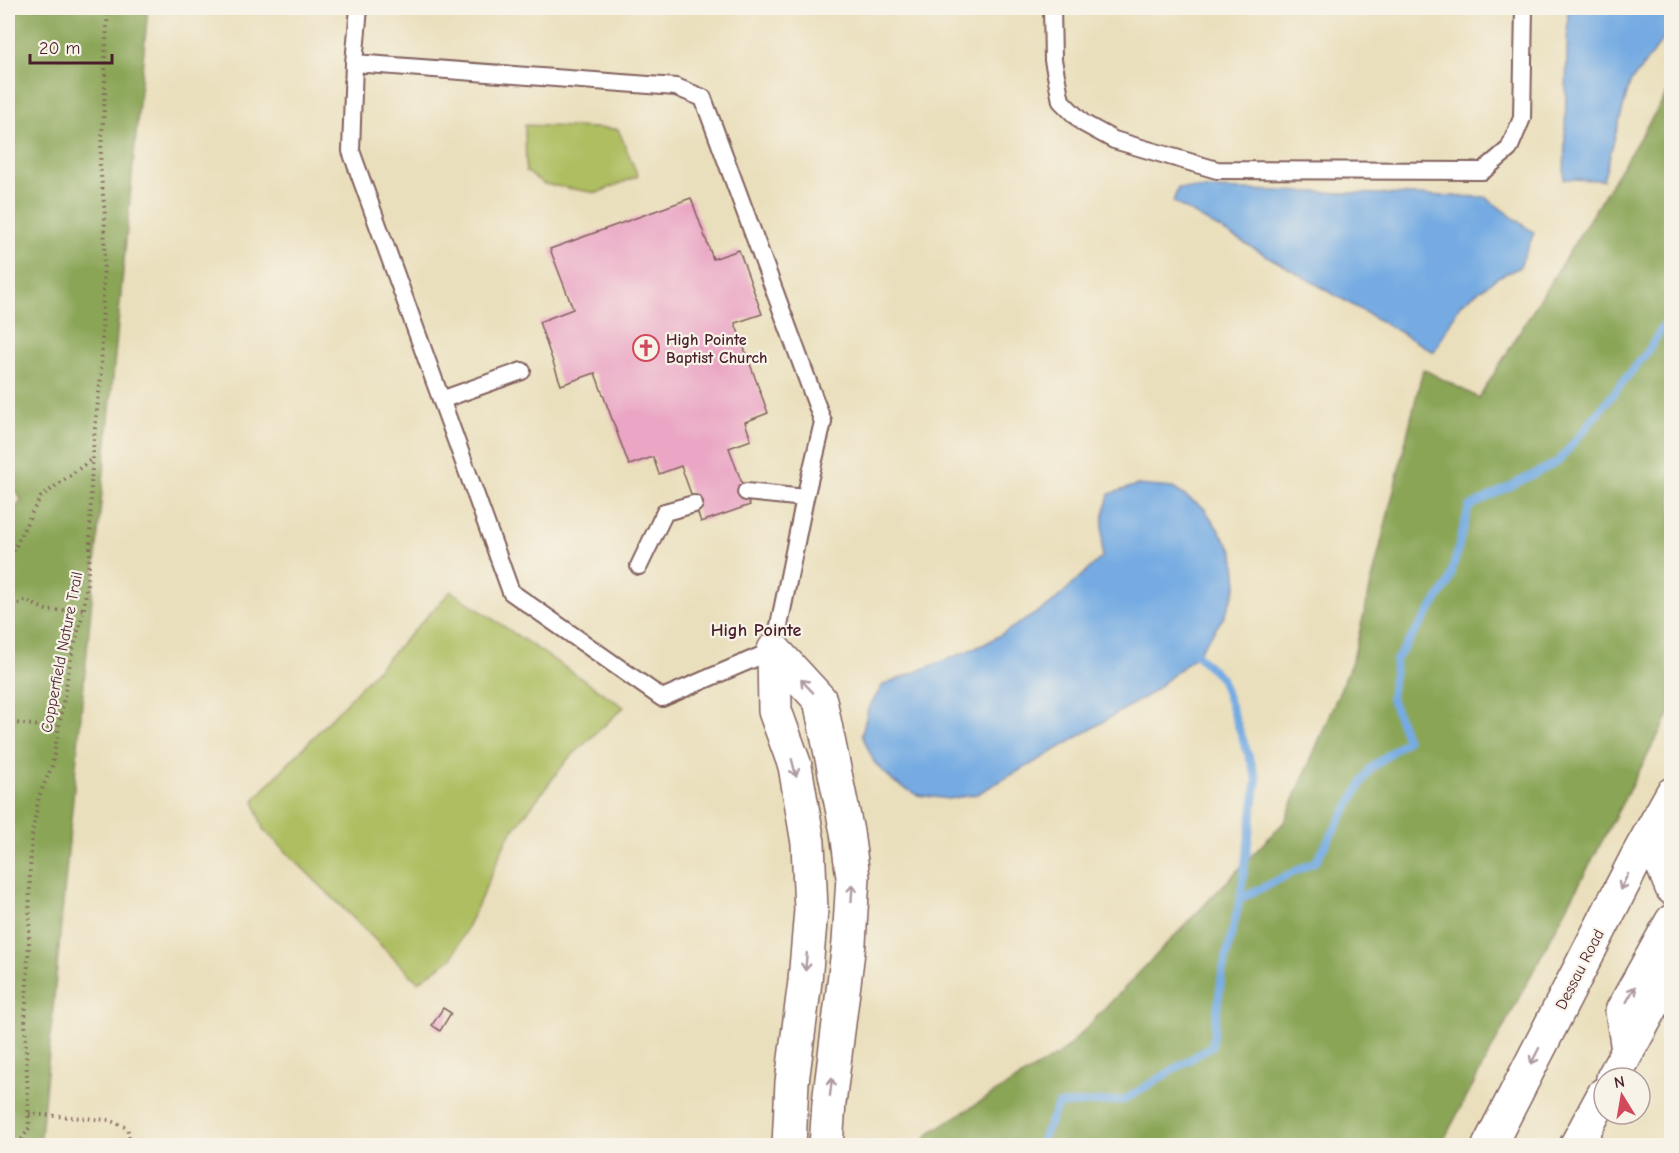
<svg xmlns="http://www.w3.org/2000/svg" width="1679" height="1153" viewBox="0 0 1679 1153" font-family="'Comic Neue',sans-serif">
  <rect width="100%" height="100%" fill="#f7f3e8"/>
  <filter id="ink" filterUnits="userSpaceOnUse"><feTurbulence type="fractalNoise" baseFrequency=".0167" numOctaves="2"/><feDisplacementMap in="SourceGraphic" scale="12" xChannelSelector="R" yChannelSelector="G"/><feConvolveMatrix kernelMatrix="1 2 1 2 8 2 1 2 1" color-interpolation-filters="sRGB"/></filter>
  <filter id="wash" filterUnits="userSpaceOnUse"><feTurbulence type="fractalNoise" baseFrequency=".008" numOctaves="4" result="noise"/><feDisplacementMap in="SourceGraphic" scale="24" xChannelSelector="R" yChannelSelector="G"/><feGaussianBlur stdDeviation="1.35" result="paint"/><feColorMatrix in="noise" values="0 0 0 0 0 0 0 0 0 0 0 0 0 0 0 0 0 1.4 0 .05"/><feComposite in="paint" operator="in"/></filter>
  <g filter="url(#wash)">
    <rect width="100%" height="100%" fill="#eadfbc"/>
    <path fill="#aebe61" stroke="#7c6e46" stroke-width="1.5" d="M 525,125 L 618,129 L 638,176 L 597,193 L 544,184 L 526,171 Z
      M 451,591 L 624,707 L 567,760 L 508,837 L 477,907 L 452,958 L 418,982 L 263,829 L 254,800 Z"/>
    <path fill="#8aa557" stroke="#6a6241" stroke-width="1.5" d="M 8,8 L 148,8 L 40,1146 L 8,1145 L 8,523 L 21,499 L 8,481 Z
      M 1671,87 L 1671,711 L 1441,1145 L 920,1145 L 932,1131 L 1064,1051 L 1285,821 L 1353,659 L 1423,369 L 1479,398 Z"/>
    <path fill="#74abe2" stroke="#5f6586" stroke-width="1.5" d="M 1568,8 L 1671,8 L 1671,29 L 1630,83 L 1603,180 L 1564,179 Z
      M 1178,188 L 1485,197 L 1534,233 L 1519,268 L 1498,277 L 1460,305 L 1434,352 L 1173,202 Z
      M 1137,485 L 1173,488 L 1204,508 L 1234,553 L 1237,585 L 1224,617 L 1197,655 L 1150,694 L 1044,757 L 977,794 L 949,799 L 917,795 L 894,782 L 874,762 L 862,735 L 868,709 L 883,685 L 985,644 L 1050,605 L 1102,557 L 1103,519 L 1109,494 Z"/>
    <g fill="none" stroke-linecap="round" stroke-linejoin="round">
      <path stroke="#74abe2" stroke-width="8" d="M 1197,655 L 1221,678 L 1257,779 L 1240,899
        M 1039,1146 L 1058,1105 L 1124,1100 L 1212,1046 L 1222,974 L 1240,899 L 1316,861 L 1370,769 L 1407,740 L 1391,698 L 1396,660 L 1449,583 L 1469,507 L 1558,462 L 1648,351 L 1672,312"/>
    </g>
    <g id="blocks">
      <path fill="#eaa6c4" d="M 691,198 L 713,259 L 739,250 L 762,314 L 735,323 L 768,413 L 745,422 L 751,440 L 729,448 L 750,505 L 701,522 L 681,466 L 659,474 L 653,457 L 629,465 L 595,373 L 561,385 L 539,322 L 573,309 L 550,249 Z
        M 443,1008 L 451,1013 L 440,1031 L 432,1025 Z
        M 186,1139 L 244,1144 L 244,1146 L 185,1146 Z"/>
    </g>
  </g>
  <g filter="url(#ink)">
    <use href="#blocks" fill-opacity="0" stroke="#82625e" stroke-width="1.5"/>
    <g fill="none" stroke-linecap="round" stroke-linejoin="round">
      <defs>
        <path id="lane" d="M 1052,8 L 1053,60 L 1061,101 L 1083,123 L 1114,140 L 1217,170 L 1483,171 L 1509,149 L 1522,118 L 1524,8
          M 354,63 L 676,87 L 703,98 L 823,422 L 805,498 L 774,650 L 662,698 L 511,592 L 351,151 L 354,63 L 359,8
          M 441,400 L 522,371
          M 746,492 L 805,498
          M 639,566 L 665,512 L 694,504"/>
        <path id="street" d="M 774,650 L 820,700 L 847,832 L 853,877 L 849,943 L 829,1103 L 826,1146
          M 774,650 L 775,711 L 795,766 L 808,843 L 811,910 L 805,981 L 792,1082 L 789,1146"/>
        <path id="secondary" d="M 1650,834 L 1672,888
          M 1628,1050 L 1622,1011 L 1672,921
          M 1613,1078 L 1672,970
          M 1489,1146 L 1638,855 L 1672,794
          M 1576,1146 L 1604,1094"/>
      </defs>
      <use href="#lane" stroke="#82625e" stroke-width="20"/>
      <use href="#street" stroke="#82625e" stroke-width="36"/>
      <use href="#secondary" stroke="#82625e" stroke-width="36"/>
      <path stroke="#82625e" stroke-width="4" stroke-dasharray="1.5 4.5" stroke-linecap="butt" d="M 8,562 L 31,514 L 41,497 L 92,459
        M 8,610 L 25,600 L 48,611 L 84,609
        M 8,716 L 16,723 L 58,728
        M 29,1114 L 109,1120 L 127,1128 L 132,1146
        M 12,1146 L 20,1142 L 29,1128 L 25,1022 L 29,942 L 30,871 L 32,834 L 39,796 L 52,766 L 71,657 L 84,609 L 90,554 L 91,484 L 94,437 L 101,375 L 105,215 L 100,165 L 105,92 L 105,58 L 108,8"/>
      <use href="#lane" stroke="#fff" stroke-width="16"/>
      <use href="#street" stroke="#fff" stroke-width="33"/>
      <use href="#secondary" stroke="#fff" stroke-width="33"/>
    </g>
    <defs><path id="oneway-shaft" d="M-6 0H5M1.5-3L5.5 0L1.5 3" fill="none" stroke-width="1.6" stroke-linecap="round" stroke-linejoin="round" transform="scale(1.5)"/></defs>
    <g stroke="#ae9aa0">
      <use href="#oneway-shaft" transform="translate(807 686) rotate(-133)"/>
      <use href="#oneway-shaft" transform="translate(794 768) rotate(76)"/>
      <use href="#oneway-shaft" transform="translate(1624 882) rotate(117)"/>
      <use href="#oneway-shaft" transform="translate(852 893) rotate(-86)"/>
      <use href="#oneway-shaft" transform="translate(806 962) rotate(95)"/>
      <use href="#oneway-shaft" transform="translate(1631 994) rotate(-61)"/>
      <use href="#oneway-shaft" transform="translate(1535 1056) rotate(117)"/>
      <use href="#oneway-shaft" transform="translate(831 1087) rotate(-83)"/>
    </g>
  </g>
  <defs>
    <symbol id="church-ring" viewBox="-11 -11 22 22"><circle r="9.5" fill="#f7f3e8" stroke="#d1495b" stroke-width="1.5"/><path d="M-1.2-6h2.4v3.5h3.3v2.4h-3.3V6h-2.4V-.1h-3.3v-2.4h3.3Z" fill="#d1495b"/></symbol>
  </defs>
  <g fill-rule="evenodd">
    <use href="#church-ring" x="631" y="333" width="30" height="30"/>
  </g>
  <g text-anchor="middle" stroke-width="4.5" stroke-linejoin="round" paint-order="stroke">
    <g font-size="16" font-weight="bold" fill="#4a1f2b" stroke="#f7f3e8" text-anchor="start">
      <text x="666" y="345">High Pointe<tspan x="666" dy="18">Baptist Church</tspan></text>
    </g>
    <g font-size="16" fill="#4a1f2b" stroke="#f7f3e8">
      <text transform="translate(61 652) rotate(-79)" y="6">Copperfield Nature Trail</text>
      <text transform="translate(1579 969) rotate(-63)" y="6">Dessau Road</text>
    </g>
    <g font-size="18" font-weight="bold" fill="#4a1f2b" stroke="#f7f3e8">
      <text x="756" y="636">High Pointe</text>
    </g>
  </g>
  <rect width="1679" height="1153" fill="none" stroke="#f7f3e8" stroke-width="30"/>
  <g transform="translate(1622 1096) rotate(349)"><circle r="28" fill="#f7f3e8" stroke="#b29e9c" stroke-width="1.5"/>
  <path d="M0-4.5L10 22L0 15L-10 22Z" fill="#d1495b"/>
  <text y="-9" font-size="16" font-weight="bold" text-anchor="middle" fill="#4a1f2b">N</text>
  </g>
  <path d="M30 54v9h82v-9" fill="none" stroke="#4a1f2b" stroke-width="3"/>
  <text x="39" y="54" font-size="18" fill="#4a1f2b" stroke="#f7f3e8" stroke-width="4.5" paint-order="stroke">20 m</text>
</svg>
